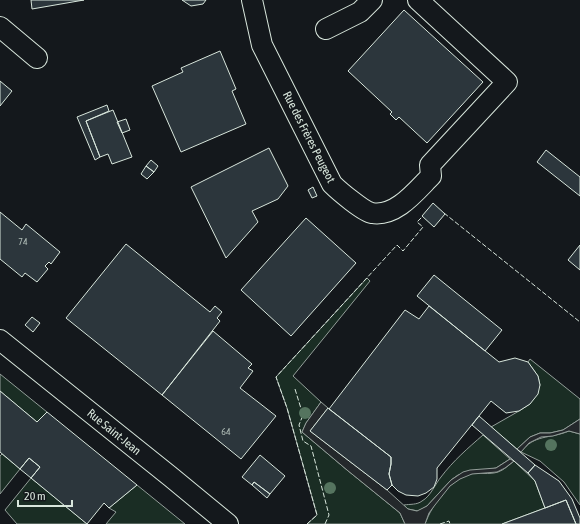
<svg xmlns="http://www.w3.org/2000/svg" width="580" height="524" viewBox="0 0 580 524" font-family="'Asap Condensed',sans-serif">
  <rect width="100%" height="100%" fill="#14181c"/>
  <path fill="#1a2d24" stroke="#939e99" d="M 367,278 L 370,281 L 293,376 L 321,402 L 306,423 L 302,432 L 347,470 L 400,513 L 405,524 L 307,524 L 317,515 L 287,408 L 276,377 Z
    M 530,359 L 580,399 L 580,419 L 563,430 L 550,433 L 540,433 L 530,437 L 517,449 L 491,427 L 519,411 L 530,404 L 540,385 L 538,376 L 528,362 Z
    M 0,374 L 47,412 L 37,422 L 0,391 Z
    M 569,431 L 580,434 L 580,505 L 564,482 L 540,461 L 521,452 C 534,434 550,439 569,431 Z
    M 483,435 L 510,459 L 496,468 L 458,475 L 451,480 L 427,506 L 418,511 L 408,509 L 404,505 C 410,504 417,505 422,501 C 431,496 435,484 441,477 C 453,461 468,448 483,435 Z
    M 2,454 L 20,469 L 0,494 L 0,456 Z
    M 514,461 L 535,481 L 545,508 L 502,524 L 425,524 C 432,505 449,480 470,474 C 479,472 489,475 498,472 C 504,470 509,465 514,461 Z
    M 31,478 L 87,524 L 17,524 L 5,510 Z
    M 137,485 L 185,524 L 106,524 L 116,512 L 109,508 Z"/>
  <path fill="#24282b" stroke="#939e99" d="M 321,402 L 328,408 L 310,431 L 387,490 L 408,509 L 417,511 L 427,506 L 451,480 L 463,472 L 470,470 L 496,468 L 510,459 L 514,461 L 505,468 L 497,472 L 472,474 L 460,479 L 450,486 L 435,505 L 429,513 L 425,524 L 405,524 L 400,513 L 347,470 L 302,432 L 306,423 Z
    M 580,419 L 580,434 L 569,431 L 553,436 L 541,437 L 529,443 L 521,452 L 517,449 L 530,437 L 540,433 L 550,433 L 563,430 Z"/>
  <path fill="#2c363c" stroke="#d8e6dc" d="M 31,0 L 84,0 L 32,9 Z
    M 182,0 L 206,0 L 203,4 L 191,6 Z
    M 404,10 L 483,82 L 427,143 L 399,117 L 396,120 L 390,114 L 392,112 L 348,71 Z
    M 220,51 L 236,89 L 232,91 L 246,124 L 181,152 L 152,86 L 183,72 L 181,68 Z
    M 0,81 L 12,91 L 0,106 Z
    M 107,105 L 109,111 L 86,121 L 100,157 L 95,160 L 77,117 Z
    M 113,110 L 132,157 L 112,164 L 108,154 L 100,157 L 86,121 Z
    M 126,119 L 130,130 L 122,133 L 117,122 Z
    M 269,148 L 288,186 L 278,199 L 252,211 L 258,222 L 226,258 L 191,187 Z
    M 546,150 L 580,177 L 580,196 L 537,162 Z
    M 151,160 L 158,166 L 154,172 L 146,166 Z
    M 146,166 L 154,172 L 147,179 L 141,174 Z
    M 313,187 L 317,196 L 312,198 L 308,190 Z
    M 433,203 L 445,214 L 434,227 L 422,216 Z
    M 0,212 L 22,230 L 26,224 L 60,252 L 51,264 L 49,262 L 45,266 L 48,269 L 37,282 L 25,273 L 22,277 L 0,259 Z
    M 306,218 L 356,263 L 291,336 L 241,290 Z
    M 126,244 L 210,312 L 215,306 L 222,312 L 217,318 L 220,321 L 162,395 L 66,318 Z
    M 580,245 L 580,270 L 568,260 Z
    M 434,275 L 502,330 L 485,351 L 417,296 Z
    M 429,306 L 499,362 L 515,358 L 528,362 L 538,376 L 540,385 L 538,394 L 530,404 L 519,411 L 506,413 L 491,401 L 437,468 L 437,479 L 434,487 L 426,493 L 418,496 L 406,495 L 398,491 L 392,485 L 389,474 L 391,464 L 391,457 L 329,409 L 405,310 L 419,319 Z
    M 32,317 L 40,323 L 33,332 L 25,325 Z
    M 213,331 L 252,364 L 248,368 L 253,371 L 240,388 L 276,416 L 241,459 L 162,395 Z
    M 0,391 L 37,422 L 47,412 L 137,485 L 109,508 L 104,503 L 87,524 L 31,478 L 40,467 L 29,458 L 20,469 L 0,452 Z
    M 328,408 L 391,457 L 391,464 L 389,474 L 392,485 L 387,490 L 310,431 Z
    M 479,416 L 535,465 L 528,473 L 472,425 Z
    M 260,455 L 285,476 L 270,494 L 254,482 L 252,485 L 242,477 Z
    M 29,458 L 40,467 L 31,478 L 20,469 Z
    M 535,465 L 559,481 L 572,499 L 580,518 L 580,524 L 576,524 L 566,500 L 545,508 L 535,481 L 528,473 Z
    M 254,482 L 270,494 L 267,498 L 252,485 Z
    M 566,500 L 576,524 L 502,524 L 545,508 Z"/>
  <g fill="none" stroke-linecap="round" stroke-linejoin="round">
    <defs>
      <path id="minor" d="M 252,0 L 262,45 L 332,184 C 339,191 364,212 372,213 C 396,217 416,191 431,176 L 430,165 L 507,82 L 418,0
        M 0,27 L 37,58
        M 326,29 L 360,12 L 372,0
        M 0,340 L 171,477 L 228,524"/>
    </defs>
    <use href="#minor" stroke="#d8e6dc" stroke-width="22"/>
    <use href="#minor" stroke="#14181c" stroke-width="20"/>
    <path stroke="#d8e6dc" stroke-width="1" stroke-dasharray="5 2" stroke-linecap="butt" d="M 444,213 L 580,322
      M 295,389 L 303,415 L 299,425 L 303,441 L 311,446 L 329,515 L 325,524
      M 307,524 L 317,515 L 287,408 L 276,377 L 397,245 L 403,251 L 423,227 L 417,222 L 423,216
      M 440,524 L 449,521 L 450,524"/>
  </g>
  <g fill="#55745f">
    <circle cx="305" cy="413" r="6"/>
    <circle cx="551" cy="445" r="6"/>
    <circle cx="330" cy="488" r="6"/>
  </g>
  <g text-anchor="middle" stroke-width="3" stroke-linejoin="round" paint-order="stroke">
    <g font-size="10" fill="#adbab4">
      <text x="23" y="245">74</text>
      <text x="226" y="435">64</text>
    </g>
    <g font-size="12" fill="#d8e6dc" stroke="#14181c">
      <text transform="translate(309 137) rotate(63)" y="4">Rue des Frères Peugeot</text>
      <text transform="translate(114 432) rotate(39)" y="4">Rue Saint-Jean</text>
    </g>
  </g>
  <path d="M18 500v6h54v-6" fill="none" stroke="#d8e6dc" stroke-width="2"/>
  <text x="24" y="500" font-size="12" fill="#d8e6dc" stroke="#14181c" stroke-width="3" paint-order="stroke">20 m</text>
</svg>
